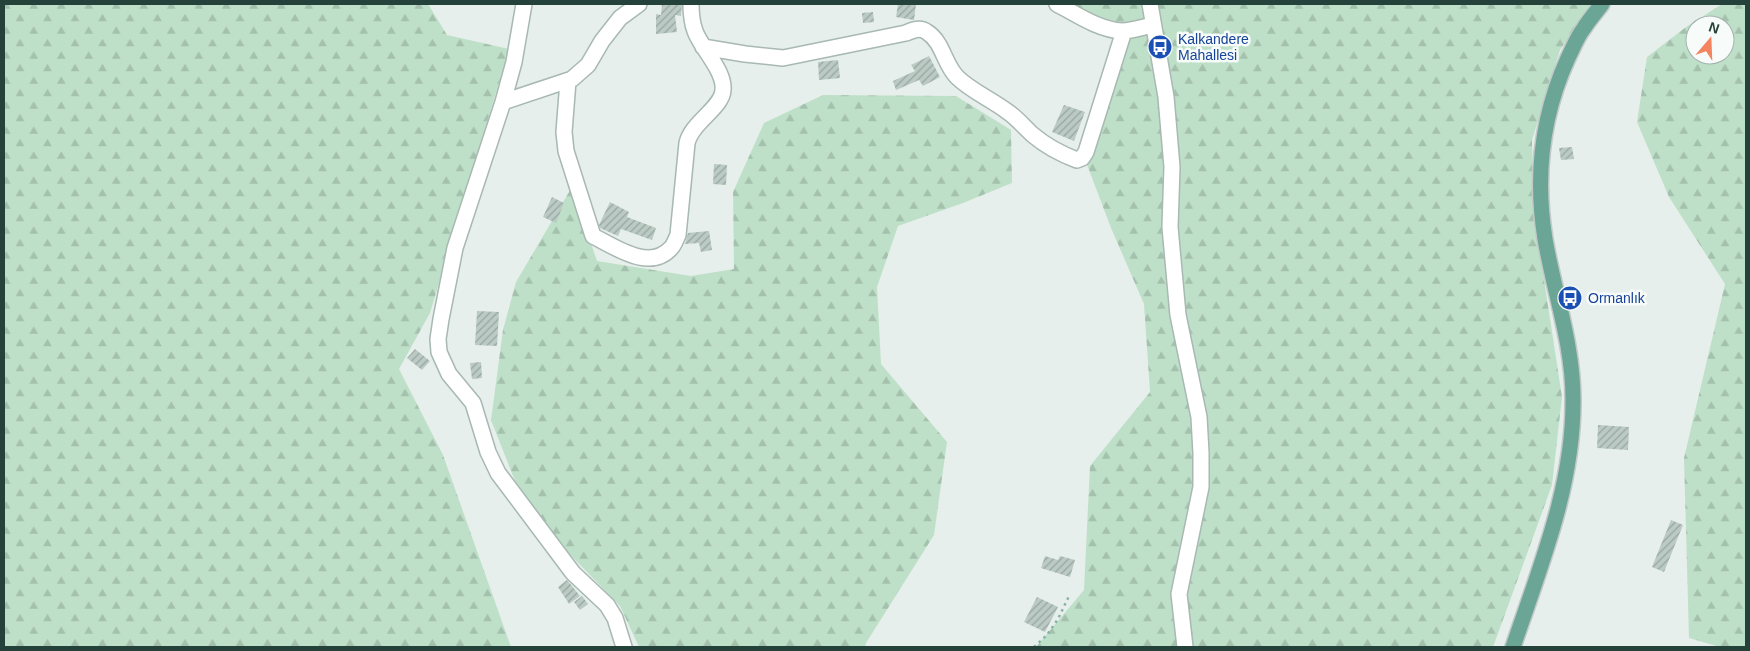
<svg xmlns="http://www.w3.org/2000/svg" width="1750" height="651" viewBox="0 0 1750 651" font-family="Arial,sans-serif">
  <defs>
    <pattern id="forest-firs" width="22" height="20" patternUnits="userSpaceOnUse" patternTransform="scale(1.25)"><rect width="22" height="20" fill="#bfe0c8"/><path d="M5 1l3.5 6h-7zM16 11l3.5 6h-7z" fill="#a4c1ad"/></pattern>
    <pattern id="building-hatch" width="6" height="6" patternUnits="userSpaceOnUse" patternTransform="scale(1.25)"><rect width="6" height="6" fill="#bbcac4"/><path d="M-1 1l2-2M0 6l6-6M5 7l2-2" fill="none" stroke="#98a6a0"/></pattern>
  </defs>
  <rect width="100%" height="100%" fill="#e6efeb"/>
  <path fill="url(#forest-firs)" fill-rule="evenodd" d="M 4,4 L 428,4 L 447,35 L 509,49 L 430,313 L 399,369 L 443,455 L 511,647 L 4,647 Z
    M 1054,4 L 1594,4 L 1560,50 L 1532,140 L 1534,214 L 1562,397 L 1552,485 L 1493,647 L 1036,647 L 1084,590 L 1090,466 L 1150,392 L 1144,304 L 1111,228 L 1086,162 L 1120,41 Z
    M 1722,4 L 1746,4 L 1746,647 L 1720,647 L 1689,638 L 1684,458 L 1725,284 L 1669,197 L 1637,122 L 1647,57 L 1686,27 ZM 1695,25 L 1725,25 L 1725,55 L 1695,55 Z
    M 823,95 L 956,96 L 1011,130 L 1012,183 L 963,203 L 898,226 L 877,287 L 881,364 L 947,442 L 934,535 L 866,643 L 865,647 L 639,647 L 620,606 L 526,509 L 491,420 L 503,330 L 516,282 L 572,187 L 597,261 L 691,276 L 734,269 L 733,192 L 764,123 Z"/>
  <path fill="url(#building-hatch)" d="M 662,4 L 682,4 L 681,16 L 675,15 L 677,32 L 656,34 L 656,14 L 661,15 Z
    M 898,4 L 916,4 L 914,20 L 896,17 Z
    M 873,12 L 874,22 L 863,23 L 862,13 Z
    M 929,56 L 940,77 L 923,86 L 919,80 L 896,90 L 893,81 L 915,71 L 911,65 Z
    M 838,60 L 840,78 L 819,80 L 818,62 Z
    M 1064,105 L 1085,112 L 1074,141 L 1052,132 Z
    M 1572,147 L 1574,159 L 1561,160 L 1559,148 Z
    M 714,164 L 727,165 L 726,185 L 713,184 Z
    M 552,197 L 564,203 L 556,223 L 543,217 Z
    M 610,202 L 629,212 L 627,217 L 656,228 L 652,240 L 621,229 L 618,236 L 600,228 L 599,225 Z
    M 709,231 L 712,250 L 701,252 L 699,243 L 685,244 L 688,233 Z
    M 477,311 L 499,312 L 497,346 L 475,345 Z
    M 415,349 L 430,361 L 422,370 L 407,358 Z
    M 481,362 L 482,378 L 472,379 L 470,363 Z
    M 1598,425 L 1629,427 L 1628,450 L 1597,448 Z
    M 1671,520 L 1683,525 L 1664,572 L 1652,567 Z
    M 1045,556 L 1058,560 L 1060,556 L 1075,560 L 1070,577 L 1041,568 Z
    M 567,580 L 580,596 L 569,604 L 558,587 Z
    M 582,596 L 588,604 L 580,610 L 574,602 Z
    M 1037,597 L 1058,607 L 1045,632 L 1024,622 Z"/>
  <g fill="none" stroke-linecap="round" stroke-linejoin="round">
    <defs>
      <path id="minor" d="M 524,4 L 514,62 L 503,102 L 455,248 L 441,319 L 438,339 L 439,352 L 449,374 L 473,403 L 488,452 L 498,473 L 573,573 L 607,605 L 615,618 L 624,647
        M 1057,4 C 1076,14 1099,30 1122,31 C 1132,31 1143,27 1153,25
        M 1150,4 L 1166,97 L 1172,167 L 1170,227 L 1178,315 L 1199,417 L 1201,453 L 1201,487 L 1179,594 L 1185,647
        M 703,47 L 745,54 L 783,58 L 906,33 C 913,30 920,27 927,32 C 943,42 944,64 957,77 C 971,91 991,99 1008,112 C 1017,118 1025,128 1033,135 C 1046,146 1061,154 1077,160 L 1082,158 L 1086,152 L 1124,31
        M 568,81 L 564,132 L 566,151 L 593,236 C 615,247 650,272 671,248 C 674,245 676,239 678,235 L 687,143 C 692,122 722,108 723,90 C 725,71 701,48 695,31 C 692,23 691,12 691,4
        M 503,102 L 572,79 L 588,65 L 602,41 L 620,18 L 639,4"/>
      <path id="major" d="M 1513,647 C 1540,567 1574,485 1573,399 C 1573,344 1554,292 1545,239 C 1535,177 1542,115 1568,58 C 1573,48 1577,37 1584,28 C 1589,20 1596,12 1602,4"/>
    </defs>
    <use href="#minor" stroke="#a8b8b2" stroke-width="18"/>
    <use href="#major" stroke="#c2cac8" stroke-width="18"/>
    <path stroke="#86b3a5" stroke-width="2.5" stroke-dasharray="2.5 4" stroke-linecap="butt" d="M 1034,647 L 1047,635 L 1058,619 L 1070,594"/>
    <use href="#minor" stroke="#fff" stroke-width="15"/>
    <use href="#major" stroke="#6aa596" stroke-width="15"/>
  </g>
  <defs>
    <symbol id="bus-disc" viewBox="-11 -11 22 22"><circle r="9.5" fill="#1a4fb4" stroke="#f7fbf9"/><path d="M-5-6H5V4H4V6H2V4H-2V6H-4V4H-5ZM-3.5-4V0h7V-4ZM-3.5 1.2v1.5H-2V1.2ZM2 1.2v1.5H3.5V1.2Z" fill="#fff"/></symbol>
  </defs>
  <g fill-rule="evenodd">
    <use href="#bus-disc" x="1146" y="33" width="28" height="28"/>
    <use href="#bus-disc" x="1556" y="284" width="28" height="28"/>
  </g>
  <g text-anchor="middle" stroke-width="5" stroke-linejoin="round" paint-order="stroke">
    <g font-size="14" fill="#164399" stroke="#f7fbf9" text-anchor="start">
      <text x="1178" y="44">Kalkandere<tspan x="1178" dy="16">Mahallesi</tspan></text>
      <text x="1588" y="303">Ormanlık</text>
    </g>
  </g>
  <rect width="1750" height="651" fill="none" stroke="#24423a" stroke-width="10"/>
  <g transform="translate(1710 40) rotate(19)"><circle r="24" fill="#f7fbf9" stroke="#a3b1ad"/>
  <path d="M0-4L9 19L0 12L-9 19Z" fill="#f4845f"/>
  <text y="-8" font-size="14" font-weight="bold" text-anchor="middle" fill="#24423a">N</text>
  </g>
</svg>
